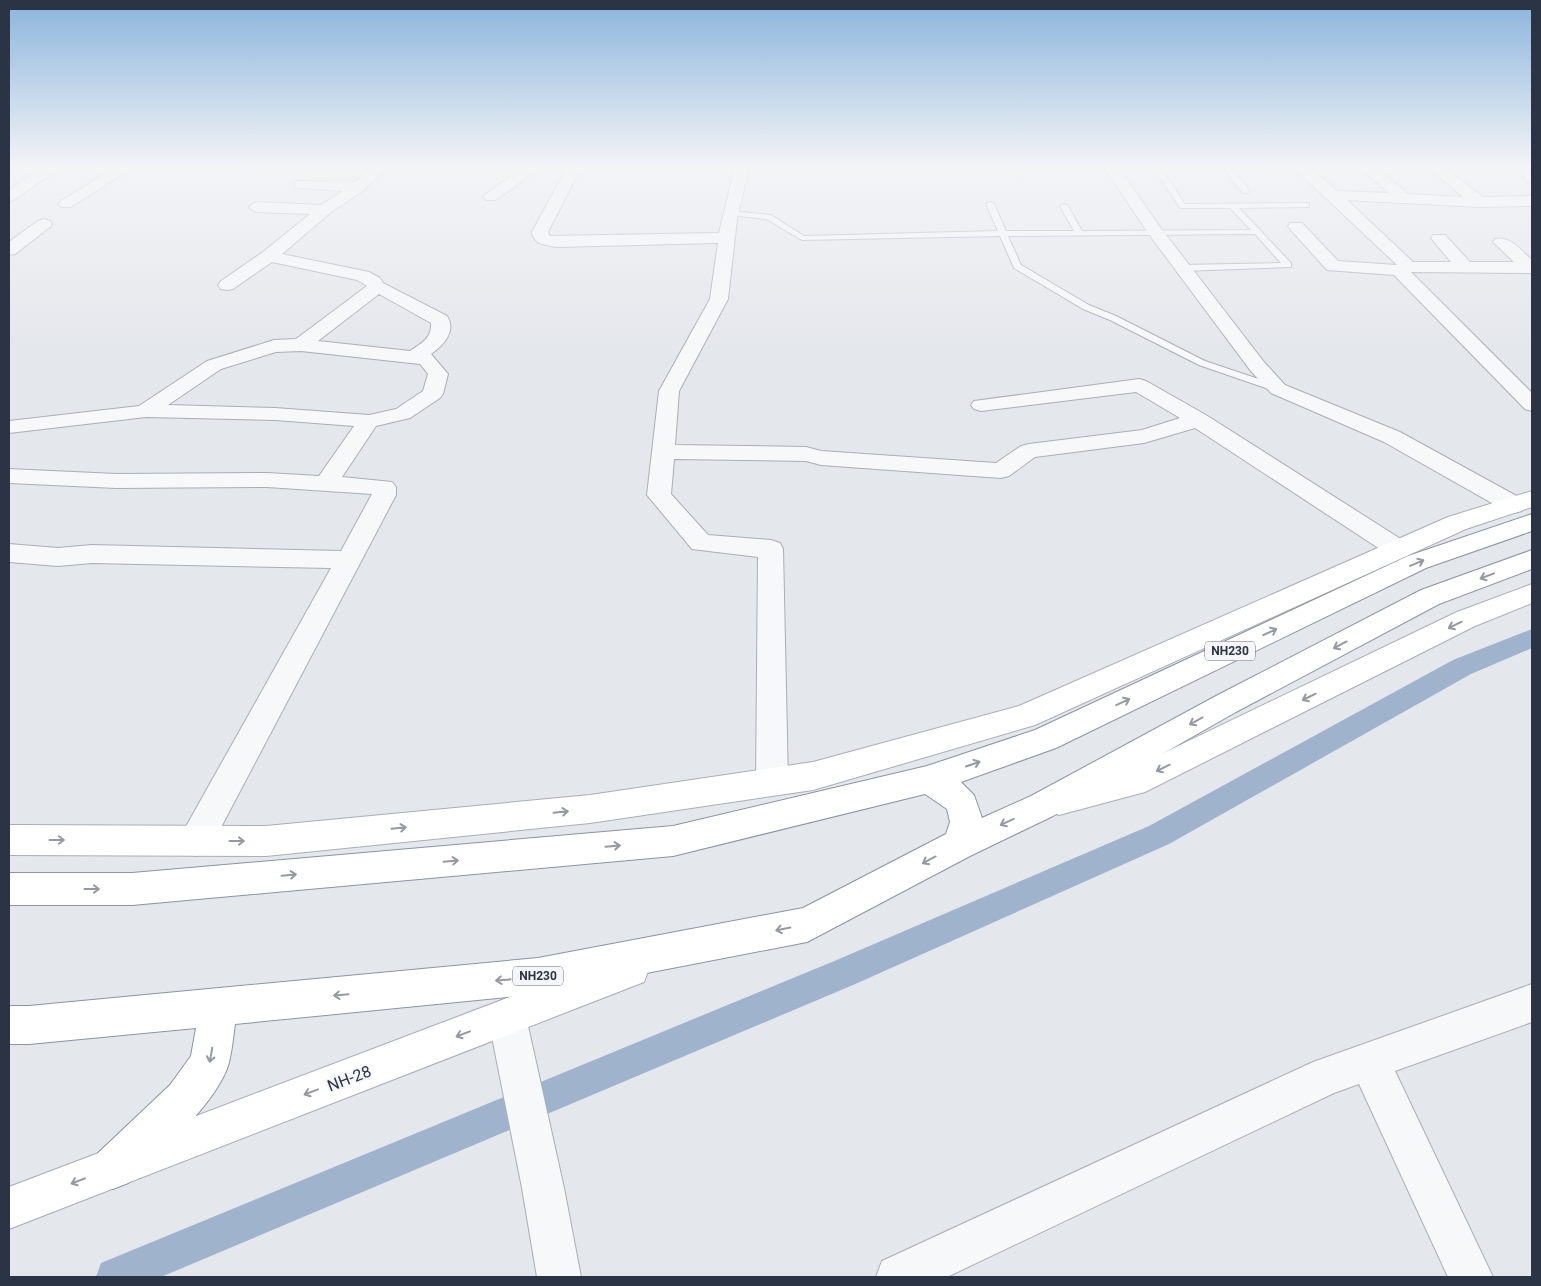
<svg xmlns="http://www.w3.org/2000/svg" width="1541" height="1286" viewBox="0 0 1541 1286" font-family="Roboto,sans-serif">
  <rect width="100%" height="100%" fill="#e4e7ec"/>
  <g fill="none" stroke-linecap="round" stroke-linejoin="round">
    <path fill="#9fb4cc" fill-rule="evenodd" d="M 1532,629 L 1532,648 L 1471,674 L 1169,844 L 853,985 L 161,1277 L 96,1277 L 101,1263 L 832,962 L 1149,826 L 1453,660 Z"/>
    <defs>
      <path id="lane" d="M 1153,167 L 1160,167 L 1185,204 L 1309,203 L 1309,207 L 1306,207 L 1239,208 L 1291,263 L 1291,267 L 1183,271 L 1179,268 L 1183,265 L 1281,263 L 1255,234 L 1008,236 L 1021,265 L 1089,305 L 1116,316 L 1205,361 L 1282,387 L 1283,389 L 1282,391 L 1274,391 L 1199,365 L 1110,320 L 1083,309 L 1014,268 L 1000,236 L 802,240 L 766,219 L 730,215 L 726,213 L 730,211 L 771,215 L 804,236 L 998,231 L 986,204 L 990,202 L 994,204 L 1006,231 L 1074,231 L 1060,206 L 1064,204 L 1068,206 L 1082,231 L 1251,230 L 1230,208 L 1180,208 Z
        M 1222,167 L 1229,167 L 1249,189 L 1249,193 L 1243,193 Z"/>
      <path id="street" d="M 44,167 L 61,167 L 14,200 L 9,202 L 9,190 Z
        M 116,167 L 133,167 L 71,207 L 61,207 L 58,204 L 61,201 Z
        M 372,167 L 388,167 L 364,190 L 330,213 L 282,254 L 369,272 L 380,278 L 383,283 L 447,316 C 457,331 443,346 431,354 L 448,374 L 443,394 L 440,398 L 410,418 L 376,426 L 342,477 L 392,482 L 396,487 L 396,495 L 208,852 L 196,856 L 184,852 L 180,841 L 184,830 L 331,568 L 92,563 L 58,566 L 9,562 L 9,544 L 58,548 L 92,545 L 341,551 L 372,494 L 267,487 L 116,488 L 9,483 L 9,469 L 116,474 L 267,473 L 319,476 L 354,426 L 275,420 L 146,417 L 9,433 L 9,421 L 139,406 L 207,361 L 274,340 L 296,339 L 367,286 L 357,280 L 272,262 L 233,289 L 227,290 L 221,289 L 218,285 L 221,281 L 263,252 L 310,214 L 257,212 L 252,210 L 249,207 L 252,204 L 257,202 L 321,205 L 343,191 L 301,188 L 296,187 L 294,184 L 296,181 L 355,182 ZM 379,294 L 431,323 C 432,338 422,343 410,351 L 318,341 ZM 301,351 L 420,364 L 428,374 L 423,391 L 396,409 L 369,415 L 275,408 L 168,405 L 221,369 L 276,352 Z
        M 524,167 L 541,167 L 496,200 L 486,200 L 483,197 L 486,194 Z
        M 567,167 L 581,167 L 548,232 L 550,236 L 719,233 L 735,167 L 749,167 L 737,219 L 728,299 L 679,391 L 675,445 L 806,447 L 821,451 L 996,463 L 1021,446 L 1029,444 L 1142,430 L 1180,418 L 1136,392 L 981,411 L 974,409 L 971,405 L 974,401 L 1139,379 L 1146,381 L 1206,415 L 1407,543 L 1410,549 L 1407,555 L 1398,558 L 1389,555 L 1195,428 L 1144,443 L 1035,457 L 1009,476 L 1001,478 L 821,465 L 806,461 L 674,459 L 671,494 L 708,535 L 771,540 L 780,543 L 783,549 L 788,782 L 783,792 L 772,796 L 761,792 L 756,782 L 758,557 L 692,549 L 647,495 L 659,391 L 710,299 L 718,243 L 557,247 C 546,245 534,245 532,232 Z
        M 1104,167 L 1118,167 L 1160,227 L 1264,362 L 1285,385 L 1400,432 L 1522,499 L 1526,505 L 1522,511 L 1514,513 L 1506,511 L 1384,442 L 1271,393 L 1250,370 L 1148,233 Z
        M 1293,167 L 1309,167 L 1337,191 L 1389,193 L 1359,167 L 1375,167 L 1408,194 L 1463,197 L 1428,167 L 1444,167 L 1483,197 L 1532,196 L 1532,206 L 1479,207 L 1347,200 L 1413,262 L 1451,262 L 1431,238 L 1433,235 L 1445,235 L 1470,262 L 1514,262 L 1493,242 L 1495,239 C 1509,235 1522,251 1532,260 L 1532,273 L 1411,272 L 1532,393 L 1532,411 L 1525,409 L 1394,275 L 1327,270 L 1290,229 L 1288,226 L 1290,223 L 1302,223 L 1338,261 L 1397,265 Z
        M 1529,171 L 1532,171 L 1532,182 L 1527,181 L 1522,175 L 1524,172 Z
        M 44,219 L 50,221 L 52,224 L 50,227 L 15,254 L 9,255 L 9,242 L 38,221 Z
        M 1532,984 L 1532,1022 L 1395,1071 L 1493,1277 L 1448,1277 L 1359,1084 L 1334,1093 L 947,1277 L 876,1277 L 882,1261 L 1313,1062 Z
        M 507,998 L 520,1004 L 526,1017 L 564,1188 L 581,1277 L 537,1277 L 522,1188 L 488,1017 L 494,1004 Z"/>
      <path id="secondary" d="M 1532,491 L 1532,507 L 1466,529 L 1035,725 L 813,790 L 590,823 L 266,856 L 9,855 L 9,825 L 266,826 L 590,795 L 813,762 L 1019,706 L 1448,517 Z
        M 1532,584 L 1532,603 L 1475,626 L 1145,792 L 1059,815 L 1048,811 L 1043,801 L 1048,791 L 1128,770 L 1457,612 Z"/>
      <path id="primary" d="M 631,951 L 644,956 L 649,969 L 644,982 L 9,1229 L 9,1187 Z"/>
      <path id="highway" d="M 1532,514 L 1532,531 L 1426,568 L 1056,748 L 961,782 L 974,795 L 982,818 L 1031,796 L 1216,696 L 1421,590 L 1532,550 L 1532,569 L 1439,604 L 1236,712 L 1053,816 L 970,856 L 807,942 L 538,994 L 235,1024 C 233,1037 232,1053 228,1066 C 213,1108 160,1151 128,1183 L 113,1189 L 98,1183 L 92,1168 L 98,1153 L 170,1085 L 191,1056 L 196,1028 L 29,1044 L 9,1044 L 9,1006 L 29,1006 L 538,958 L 803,908 L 946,834 L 950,822 L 947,809 L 925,794 L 673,856 L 132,905 L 9,905 L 9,873 L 132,873 L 673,826 L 927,766 L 1035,730 L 1408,556 Z"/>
    </defs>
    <use href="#lane" stroke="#a9aeb7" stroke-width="2"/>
    <use href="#street" stroke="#a9aeb7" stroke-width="2"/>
    <use href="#secondary" stroke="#a9aeb7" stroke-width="2"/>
    <use href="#primary" stroke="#a3abb8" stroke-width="2"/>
    <use href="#highway" stroke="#8b94a3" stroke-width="2"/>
    <use href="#lane" fill="#f7f8fa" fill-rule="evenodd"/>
    <use href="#street" fill="#f7f8fa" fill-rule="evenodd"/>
    <use href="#secondary" fill="#fff" fill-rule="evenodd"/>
    <use href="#primary" fill="#fff" fill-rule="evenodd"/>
    <use href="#highway" fill="#fff" fill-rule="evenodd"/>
  </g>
  <defs><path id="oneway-shaft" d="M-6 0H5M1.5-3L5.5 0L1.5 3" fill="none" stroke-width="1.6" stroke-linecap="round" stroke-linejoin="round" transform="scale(1.25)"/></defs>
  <g stroke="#959aa2">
    <use href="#oneway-shaft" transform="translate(1417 563) rotate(-23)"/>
    <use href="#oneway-shaft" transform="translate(1487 576) rotate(159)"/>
    <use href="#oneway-shaft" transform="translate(1455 625) rotate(154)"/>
    <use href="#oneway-shaft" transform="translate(1270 632) rotate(-25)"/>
    <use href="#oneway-shaft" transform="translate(1340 645) rotate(152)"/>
    <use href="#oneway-shaft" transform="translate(1309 697) rotate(154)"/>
    <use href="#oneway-shaft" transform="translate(1123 702) rotate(-25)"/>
    <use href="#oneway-shaft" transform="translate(1196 721) rotate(151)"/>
    <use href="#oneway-shaft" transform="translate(973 764) rotate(-19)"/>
    <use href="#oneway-shaft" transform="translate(1163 768) rotate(154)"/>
    <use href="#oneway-shaft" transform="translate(561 812) rotate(-6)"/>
    <use href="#oneway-shaft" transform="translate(1007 822) rotate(155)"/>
    <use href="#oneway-shaft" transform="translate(399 828) rotate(-6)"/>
    <use href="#oneway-shaft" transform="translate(57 840)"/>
    <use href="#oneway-shaft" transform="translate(237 841)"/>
    <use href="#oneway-shaft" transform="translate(613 846) rotate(-5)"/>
    <use href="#oneway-shaft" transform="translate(929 860) rotate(152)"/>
    <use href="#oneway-shaft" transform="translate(451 861) rotate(-5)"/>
    <use href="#oneway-shaft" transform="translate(289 875) rotate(-5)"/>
    <use href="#oneway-shaft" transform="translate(92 889)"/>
    <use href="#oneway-shaft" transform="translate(783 929) rotate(169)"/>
    <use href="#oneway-shaft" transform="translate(503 980) rotate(175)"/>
    <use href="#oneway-shaft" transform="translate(341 995) rotate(175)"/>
    <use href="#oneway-shaft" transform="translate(463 1034) rotate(159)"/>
    <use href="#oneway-shaft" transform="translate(211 1055) rotate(100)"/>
    <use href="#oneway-shaft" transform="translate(311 1092) rotate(159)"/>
    <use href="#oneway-shaft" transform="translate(78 1181) rotate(159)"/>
  </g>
  <linearGradient id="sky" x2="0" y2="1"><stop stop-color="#8bb4dd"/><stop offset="0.48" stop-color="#f3f4f6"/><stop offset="1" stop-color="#f3f4f6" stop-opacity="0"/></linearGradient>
  <rect width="1541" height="347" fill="url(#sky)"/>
  <g text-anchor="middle" stroke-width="4" stroke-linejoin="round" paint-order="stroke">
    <g fill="#f4f6f9" stroke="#676e7b" stroke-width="1">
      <rect x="1205" y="641.5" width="50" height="19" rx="4"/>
      <rect x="513" y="966.5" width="50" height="19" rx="4"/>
    </g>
    <g font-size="12" font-weight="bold" fill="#2b3445">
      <text x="1230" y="655">NH230</text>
      <text x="538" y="980">NH230</text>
    </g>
    <g font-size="16" fill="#2b3445" stroke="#f4f6f9">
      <text transform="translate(349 1078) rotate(-21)" y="6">NH-28</text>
    </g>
  </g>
  <rect width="1541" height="1286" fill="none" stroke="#2b3445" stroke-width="20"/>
</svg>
